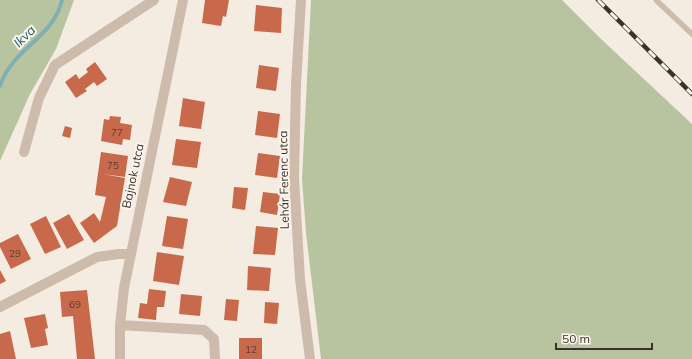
<svg xmlns="http://www.w3.org/2000/svg" width="692" height="359" viewBox="0 0 692 359" font-family="Mulish,sans-serif">
  <rect width="100%" height="100%" fill="#f4ebe1"/>
  <path fill="#b8c4a0" d="M 0,0 L 74,0 L 56,49 L 30,94 L 0,161 Z
    M 311,0 L 562,0 L 601,39 L 692,124 L 692,359 L 321,359 L 306,233 L 302,179 Z"/>
  <g fill="none" stroke-linecap="round" stroke-linejoin="round">
    <path stroke="#7fb0b2" stroke-width="4" d="M 0,86 C 12,48 53,39 62,0"/>
  </g>
  <path fill="#c8694b" d="M 205,0 L 229,0 L 226,17 L 223,16 L 221,26 L 202,23 Z
    M 256,5 L 282,8 L 281,33 L 254,31 Z
    M 95,62 L 107,79 L 97,86 L 94,82 L 85,89 L 87,91 L 76,98 L 65,82 L 76,74 L 79,79 L 88,72 L 86,69 Z
    M 259,65 L 279,68 L 276,91 L 256,88 Z
    M 183,98 L 205,102 L 201,129 L 179,126 Z
    M 258,111 L 280,114 L 277,138 L 255,135 Z
    M 110,116 L 121,117 L 120,123 L 132,125 L 130,140 L 123,139 L 122,145 L 101,141 L 104,119 L 109,120 Z
    M 65,126 L 72,128 L 70,138 L 62,136 Z
    M 176,139 L 201,142 L 197,168 L 172,165 Z
    M 101,152 L 128,156 L 125,177 L 103,174 L 125,178 L 117,226 L 94,243 L 80,223 L 94,213 L 100,222 L 106,197 L 95,195 Z
    M 258,153 L 280,156 L 277,178 L 255,175 Z
    M 170,177 L 192,182 L 186,206 L 163,202 Z
    M 234,187 L 248,188 L 245,210 L 232,208 Z
    M 263,192 L 280,194 L 277,215 L 260,212 Z
    M 69,214 L 84,240 L 67,249 L 53,223 Z
    M 46,216 L 61,247 L 45,254 L 30,224 Z
    M 167,216 L 188,219 L 183,249 L 162,246 Z
    M 256,226 L 278,228 L 275,255 L 253,254 Z
    M 18,234 L 31,259 L 11,269 L 0,247 L 0,243 Z
    M 157,252 L 184,256 L 179,285 L 153,281 Z
    M 248,266 L 271,268 L 269,291 L 247,290 Z
    M 0,270 L 6,281 L 0,284 Z
    M 149,289 L 166,291 L 164,307 L 157,307 L 156,320 L 138,318 L 140,303 L 147,304 Z
    M 87,290 L 95,359 L 77,359 L 73,316 L 62,317 L 60,292 Z
    M 181,294 L 202,296 L 200,316 L 179,314 Z
    M 226,299 L 239,300 L 237,321 L 224,320 Z
    M 265,302 L 279,303 L 277,324 L 264,323 Z
    M 45,314 L 48,328 L 45,329 L 48,345 L 31,348 L 24,318 Z
    M 10,331 L 16,359 L 0,359 L 0,334 Z
    M 239,338 L 262,338 L 262,359 L 239,359 Z"/>
  <g fill="none" stroke-linecap="round" stroke-linejoin="round">
    <path stroke="#cdbbac" stroke-width="5.5" d="M 656,0 L 692,34"/>
    <path stroke="#cdbbac" stroke-width="10" d="M 301,0 L 296,84 L 294,178 L 300,279 L 310,359
      M 24,152 L 39,98 L 55,65 L 154,0
      M 0,307 L 97,257 L 119,254 L 130,254
      M 120,325 L 204,330 L 214,339 L 215,359
      M 120,359 L 120,325 L 124,288 L 183,0"/>
    <defs>
      <path id="rail" d="M 598,0 L 692,94"/>
    </defs>
    <use href="#rail" stroke="#3b302b" stroke-width="4.5"/>
    <use href="#rail" stroke="#fbf5ee" stroke-width="3" stroke-dasharray="9" stroke-linecap="butt"/>
  </g>
  <g text-anchor="middle" stroke-width="4" stroke-linejoin="round" paint-order="stroke">
    <g font-size="10" fill="#5e3e33">
      <text x="117" y="136">77</text>
      <text x="113" y="169">75</text>
      <text x="15" y="257">29</text>
      <text x="75" y="308">69</text>
      <text x="251" y="353">12</text>
    </g>
    <g font-size="12" fill="#3b302b" stroke="#fbf5ee">
      <text transform="translate(133 176) rotate(-78)" y="4">Bajnok utca</text>
      <text transform="translate(284 180) rotate(-91)" y="4">Lehár Ferenc utca</text>
    </g>
    <g font-size="13" font-style="italic" fill="#1f5a5e" stroke="#fbf5ee">
      <text transform="translate(24 36) rotate(-45)" y="5">Ikva</text>
    </g>
  </g>
  <path d="M556 343v6h96v-6" fill="none" stroke="#3b302b" stroke-width="2"/>
  <text x="562" y="343" font-size="12" fill="#3b302b" stroke="#fbf5ee" stroke-width="3" paint-order="stroke">50 m</text>
</svg>
